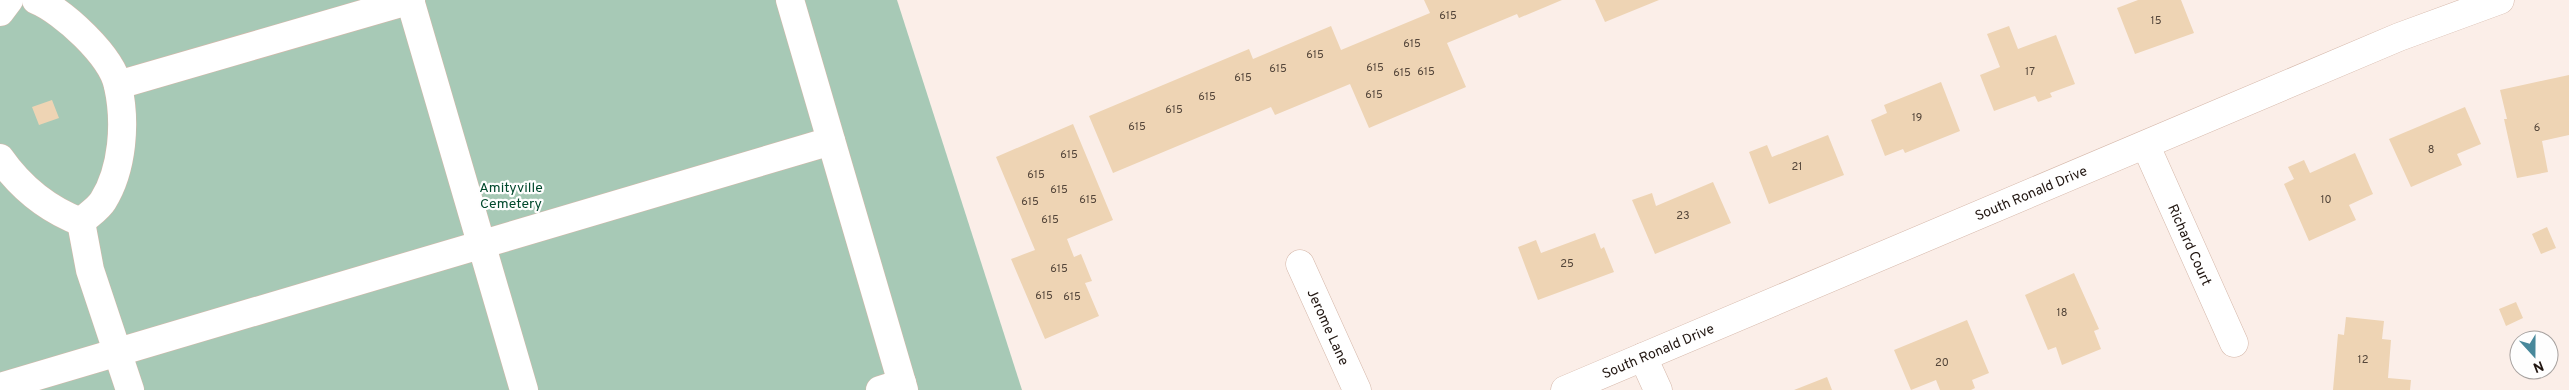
<svg xmlns="http://www.w3.org/2000/svg" width="2569" height="390" viewBox="0 0 2569 390" font-family="Overpass,sans-serif">
  <rect width="100%" height="100%" fill="#fbeee8"/>
  <path fill="#a7c9b6" d="M 0,0 L 897,0 L 1022,390 L 0,390 Z"/>
  <path fill="#eed4b4" d="M 1424,0 L 1562,0 L 1519,18 L 1517,14 L 1447,43 L 1466,87 L 1369,128 L 1350,84 L 1275,115 L 1271,107 L 1113,173 L 1089,116 L 1249,49 L 1253,59 L 1331,26 L 1341,50 L 1430,13 Z
    M 1595,0 L 1659,0 L 1605,22 Z
    M 2138,0 L 2181,0 L 2194,33 L 2135,54 L 2117,8 Z
    M 2009,26 L 2018,49 L 2056,35 L 2075,84 L 2050,93 L 2052,97 L 2038,102 L 2035,96 L 1994,111 L 1980,75 L 2000,67 L 1987,34 Z
    M 2569,75 L 2569,135 L 2542,141 L 2548,172 L 2517,178 L 2504,119 L 2507,119 L 2500,90 Z
    M 1941,82 L 1960,131 L 1905,153 L 1903,149 L 1885,156 L 1871,120 L 1887,113 L 1884,105 Z
    M 52,100 L 59,118 L 39,125 L 32,107 Z
    M 2465,107 L 2481,144 L 2457,154 L 2462,165 L 2411,187 L 2389,139 Z
    M 1073,124 L 1113,220 L 1067,239 L 1074,257 L 1081,254 L 1092,281 L 1085,283 L 1099,316 L 1045,339 L 1011,259 L 1035,250 L 996,157 Z
    M 1828,135 L 1844,175 L 1769,204 L 1749,152 L 1767,145 L 1772,157 Z
    M 2355,153 L 2373,194 L 2349,205 L 2356,220 L 2309,241 L 2284,184 L 2294,179 L 2288,167 L 2304,160 L 2310,173 Z
    M 1713,182 L 1731,223 L 1655,254 L 1632,200 L 1652,193 L 1656,206 Z
    M 2547,227 L 2556,248 L 2541,254 L 2532,234 Z
    M 1595,233 L 1601,249 L 1604,247 L 1614,272 L 1538,300 L 1518,247 L 1536,240 L 1541,253 Z
    M 2074,273 L 2099,329 L 2094,331 L 2101,349 L 2062,365 L 2056,347 L 2048,350 L 2025,295 Z
    M 2516,302 L 2523,318 L 2506,326 L 2499,309 Z
    M 2346,317 L 2384,321 L 2382,339 L 2391,340 L 2388,378 L 2411,380 L 2410,390 L 2333,390 L 2338,334 L 2344,335 Z
    M 1967,320 L 1989,373 L 1972,380 L 1975,388 L 1971,390 L 1940,390 L 1936,380 L 1911,390 L 1894,350 Z
    M 1827,377 L 1832,390 L 1794,390 Z"/>
  <g fill="none" stroke-linecap="round" stroke-linejoin="round">
    <defs>
      <g id="minor">
        <path d="M 36,0 C 63,11 112,56 118,86 C 126,122 123,169 103,201 C 98,209 88,215 81,222"/>
        <path d="M 410,0 L 524,390"/>
        <path d="M 790,0 L 904,390"/>
        <path d="M 0,12 L 9,0"/>
        <path d="M 118,85 L 411,0"/>
        <path id="s1" d="M 2146,146 L 2234,343"/>
        <path d="M 0,158 C 21,188 47,209 81,222"/>
        <path d="M 81,222 L 90,270 L 130,390"/>
        <path id="s2" d="M 1300,264 L 1357,390"/>
        <path d="M 1643,357 L 1658,390"/>
        <path d="M 0,387 L 831,141"/>
        <path d="M 880,390 L 902,383"/>
        <path id="s3" d="M 1565,390 L 2399,37 L 2500,0"/>
      </g>
    </defs>
    <use href="#minor" stroke="#d5b7a9" stroke-width="29"/>
    <use href="#minor" stroke="#fff" stroke-width="28"/>
  </g>
  <g text-anchor="middle" stroke-width="4.5" stroke-linejoin="round" paint-order="stroke">
    <g font-size="11" fill="#54463a">
      <text x="1448" y="19">615</text>
      <text x="2156" y="24">15</text>
      <text x="1412" y="47">615</text>
      <text x="1315" y="58">615</text>
      <text x="1375" y="71">615</text>
      <text x="1278" y="72">615</text>
      <text x="1426" y="75">615</text>
      <text x="2030" y="75">17</text>
      <text x="1402" y="76">615</text>
      <text x="1243" y="81">615</text>
      <text x="1374" y="98">615</text>
      <text x="1207" y="100">615</text>
      <text x="1174" y="113">615</text>
      <text x="1917" y="121">19</text>
      <text x="1137" y="130">615</text>
      <text x="2537" y="131">6</text>
      <text x="2431" y="153">8</text>
      <text x="1069" y="158">615</text>
      <text x="1797" y="170">21</text>
      <text x="1036" y="178">615</text>
      <text x="1059" y="193">615</text>
      <text x="1088" y="203">615</text>
      <text x="2326" y="203">10</text>
      <text x="1030" y="205">615</text>
      <text x="1683" y="219">23</text>
      <text x="1050" y="223">615</text>
      <text x="1567" y="267">25</text>
      <text x="1059" y="272">615</text>
      <text x="1044" y="299">615</text>
      <text x="1072" y="300">615</text>
      <text x="2062" y="316">18</text>
      <text x="2363" y="363">12</text>
      <text x="1942" y="366">20</text>
    </g>
    <g font-size="14" fill="#00482c" stroke="#fefefe">
      <text x="511" y="192">Amityville<tspan x="511" dy="16">Cemetery</tspan></text>
    </g>
    <g font-size="14" fill="#211611" stroke="#fefefe">
      <text dy="5" stroke="none"><textPath href="#s3" startOffset="506">South Ronald Drive</textPath></text>
      <text dy="5" stroke="none"><textPath href="#s1" startOffset="108">Richard Court</textPath></text>
      <text dy="5" stroke="none"><textPath href="#s2" startOffset="69">Jerome Lane</textPath></text>
      <text dy="5" stroke="none"><textPath href="#s3" startOffset="101">South Ronald Drive</textPath></text>
    </g>
  </g>
  <g transform="translate(2534 355) rotate(159)"><circle r="24" fill="#fefefe" stroke="#a6a19f"/>
  <path d="M0-4L9 19L0 12L-9 19Z" fill="#48889b"/>
  <text y="-8" font-size="14" font-weight="bold" text-anchor="middle" fill="#211611">N</text>
  </g>
</svg>
